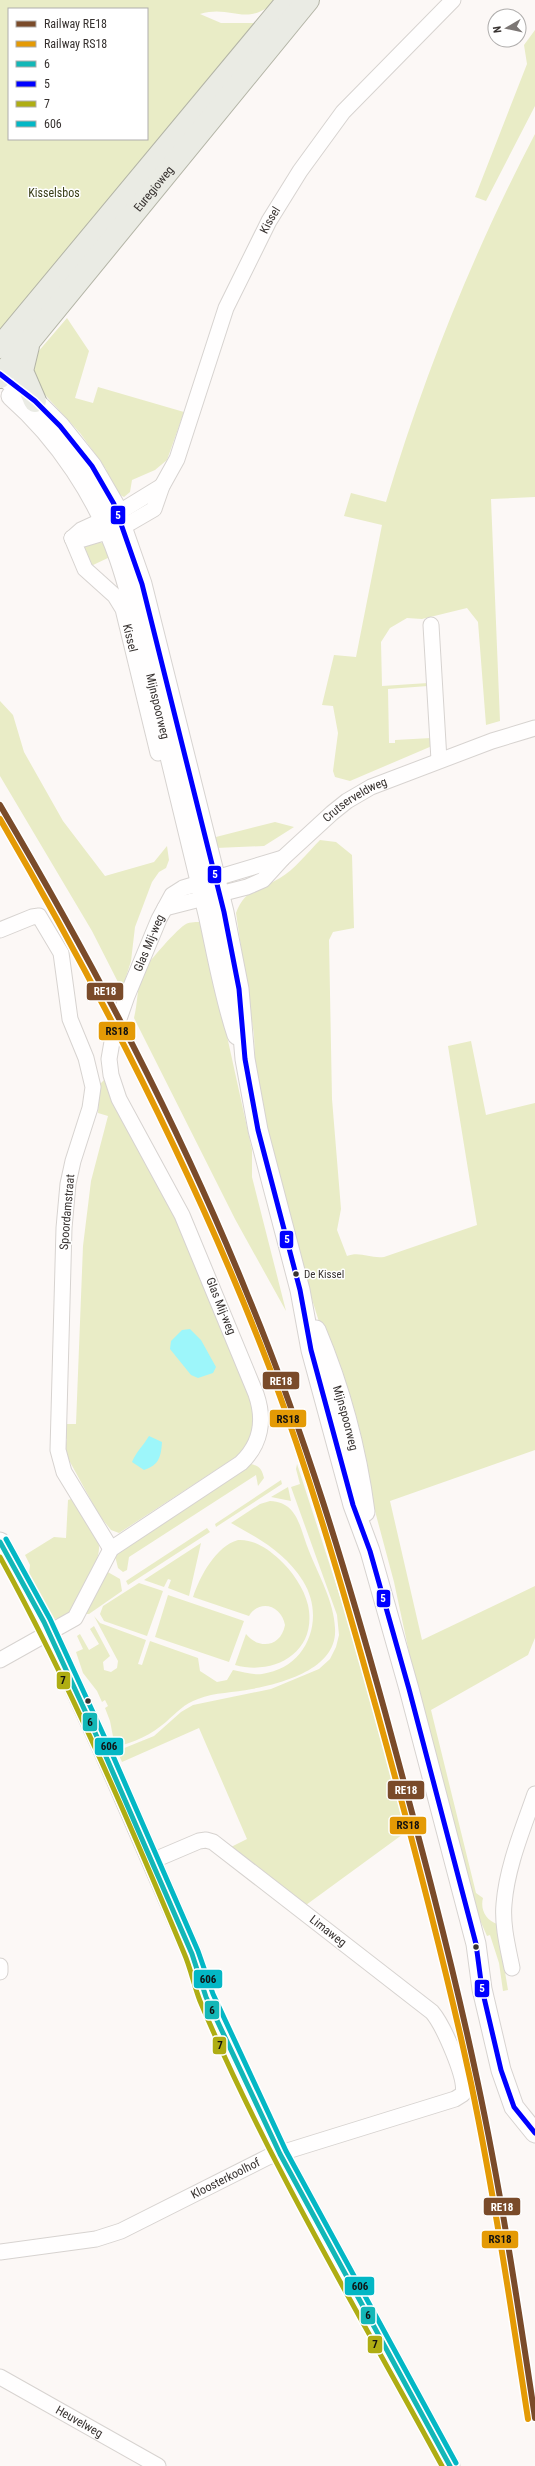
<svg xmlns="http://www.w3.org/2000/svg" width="535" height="2466" viewBox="0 0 535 2466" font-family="'Roboto Condensed',sans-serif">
  <rect width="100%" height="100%" fill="#fcf8f6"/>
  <path fill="#e9ecc6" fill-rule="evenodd" d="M 0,0 L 277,0 C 245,29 233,4 200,14 L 221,23 L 262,23 L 0,342 ZM 9,9 L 147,9 L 147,139 L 9,139 Z
    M 535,30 L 535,106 L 486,201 L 475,197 L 527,64 L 524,45 Z
    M 535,134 L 535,497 L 491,499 L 500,721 L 486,725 L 478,622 L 467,608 L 422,619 L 407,618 L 390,628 L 381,642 L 382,686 L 428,683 L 428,686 L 388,689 L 389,743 L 395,743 L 395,740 L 431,738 L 432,746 L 350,781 L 335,777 L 333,771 L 338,733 L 333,706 L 322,705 L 334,655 L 356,657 L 382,525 L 344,516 L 351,493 L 386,502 C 424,375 474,251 535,134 Z
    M 67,318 L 89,351 L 75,398 L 93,403 L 98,387 L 184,412 L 167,460 L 155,470 L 132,480 L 130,492 L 124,497 L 120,495 L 111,482 L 106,469 L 80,433 L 36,385 L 31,360 Z
    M 97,541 L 105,544 L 112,556 L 91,566 L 84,550 L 84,546 Z
    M 0,701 L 13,715 L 24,752 L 63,821 L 105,876 L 154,862 L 167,846 L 169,860 L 166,868 L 159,872 L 152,882 L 135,927 L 131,961 L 122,990 L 92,931 L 0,776 Z
    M 275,822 L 294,827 L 264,846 L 216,848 L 212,838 Z
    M 320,840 L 336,842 L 352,855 L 354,928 L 333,932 L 329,940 L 332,1099 L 341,1209 L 337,1230 L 347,1256 C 360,1251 371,1259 384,1257 L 477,1225 L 448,1046 L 471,1041 L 486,1115 L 535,1103 L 535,1450 L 390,1501 L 422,1640 L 535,1586 L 535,1638 L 528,1655 L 431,1710 L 476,1893 L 483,1898 C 480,1910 486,1920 497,1924 L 508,1990 L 503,1991 L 499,1963 L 490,1935 L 487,1936 L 476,1911 L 415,1680 L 394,1582 L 356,1440 L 290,1229 L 256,1085 L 254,1035 L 236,913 C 245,888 260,890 280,878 C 294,870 308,852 320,840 Z
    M 202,922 L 252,1150 L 252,1177 L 286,1311 L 235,1219 L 134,1018 C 138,1004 137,981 144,970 C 148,962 179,927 186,924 C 190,922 197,922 202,922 Z
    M 106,1078 L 177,1216 L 255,1406 L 254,1432 L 245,1451 L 119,1533 L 111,1530 L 99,1515 L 64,1451 L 67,1439 L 64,1438 L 64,1424 L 76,1424 L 83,1246 L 91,1181 L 108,1116 L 98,1113 L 100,1084 Z
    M 251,1464 C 260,1466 262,1470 264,1478 L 258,1486 L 256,1475 L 129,1557 L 127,1570 L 123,1572 L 118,1568 L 115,1556 L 119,1551 Z
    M 297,1464 L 361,1661 L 410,1829 L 306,1905 L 231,1847 L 247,1839 L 199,1728 L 122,1762 L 117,1751 L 154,1736 L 181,1712 L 193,1705 L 271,1689 L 319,1669 L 330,1659 L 336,1647 L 339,1635 L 337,1615 L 291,1487 L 300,1484 L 296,1469 Z
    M 281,1480 L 282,1484 L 216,1527 L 215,1524 Z
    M 288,1487 L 291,1501 L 271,1497 Z
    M 71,1499 C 79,1512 99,1531 99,1547 C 100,1563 78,1598 70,1613 L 66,1617 L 54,1619 L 29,1574 L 30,1565 L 25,1555 L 54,1537 L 66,1538 L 68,1500 Z
    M 270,1501 C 299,1502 300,1530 309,1551 C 319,1576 334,1602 335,1628 C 338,1669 282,1683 252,1689 C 234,1693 215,1692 198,1699 C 184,1704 177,1712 166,1722 C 152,1734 134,1743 115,1747 L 110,1721 L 105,1708 L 108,1706 L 105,1700 L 102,1702 L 97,1691 L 83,1673 L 76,1652 L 83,1649 L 77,1636 L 80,1634 L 89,1650 L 99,1644 L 90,1629 L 94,1626 L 110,1656 L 103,1662 L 104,1670 L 111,1672 L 117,1668 L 118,1661 L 94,1616 L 100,1623 L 146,1640 L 138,1664 L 142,1665 L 150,1641 L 198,1658 L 200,1671 L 217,1682 L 227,1680 L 233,1670 C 243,1672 252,1675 262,1674 C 308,1668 326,1618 303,1581 C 285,1553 260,1539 231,1523 L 260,1504 Z
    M 207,1528 L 210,1532 L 128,1585 L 126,1581 Z
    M 238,1540 C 254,1539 268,1549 279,1559 C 292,1571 304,1588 308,1605 C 318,1652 275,1676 235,1665 L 246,1634 C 259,1650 281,1647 285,1625 C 282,1606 260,1598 249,1616 L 193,1597 C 200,1576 216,1546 238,1540 Z
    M 201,1543 L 189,1596 L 168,1588 L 171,1580 L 168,1579 L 164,1587 L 144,1580 Z
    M 106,1571 L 120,1579 L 122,1591 L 89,1614 L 84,1614 Z
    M 139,1583 L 163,1591 L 147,1636 L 104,1621 L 100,1614 L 103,1606 Z
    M 168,1595 L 244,1621 L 229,1662 L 155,1637 Z"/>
  <path fill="#9df6fa" d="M 190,1329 L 201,1340 L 216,1367 L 213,1373 L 198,1378 L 191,1375 L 170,1349 L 171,1341 L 182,1330 Z
    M 149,1436 L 162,1442 C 161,1457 159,1465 144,1470 L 132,1462 C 136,1452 143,1446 149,1436 Z"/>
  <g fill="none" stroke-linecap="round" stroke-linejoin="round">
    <defs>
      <g id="minor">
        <path id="s1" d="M 72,538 L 83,539 L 123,527 L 154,509 L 162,486 L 177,459 L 226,308 L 269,221 L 300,171 L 343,112 L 453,0"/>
        <path id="s2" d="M 72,538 L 85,569 L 115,596 L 123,609 L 158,753"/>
        <path d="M 72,538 L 81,530 L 118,513 L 162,486"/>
        <path d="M 431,625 L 439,760"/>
        <path id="s3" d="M 165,908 L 247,887 L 263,880 L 283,858 L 332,813 L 347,801 L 371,787 L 492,741 L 535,728"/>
        <path d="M 0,930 L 32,917 L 39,916 L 61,953 L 70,1019 L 86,1058 L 93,1087 L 90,1108 L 73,1161 L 68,1184 L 64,1228 L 58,1450 L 64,1472 L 111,1549"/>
        <path id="s4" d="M 0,1660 L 75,1618 L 111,1549 L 241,1463 C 261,1444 265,1420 256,1394 L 182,1215 L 119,1099 L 111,1075 L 109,1059 L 113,1036 L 127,996 L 159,919 L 172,895 L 183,888 L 283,858"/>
        <path d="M 0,1966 L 0,1972"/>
        <path d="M 512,1968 C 508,1948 502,1925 504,1904 C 507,1866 523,1829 535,1794"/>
        <path id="s5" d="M 0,2252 L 96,2239 L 121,2231 L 268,2157 L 455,2099 L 463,2094 C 467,2078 443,2025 432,2012 L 213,1842 L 206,1840 L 199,1841 L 152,1861"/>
        <path id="s6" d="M 0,2377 L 158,2466"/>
      </g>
      <g id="tertiary">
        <path d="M 0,374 L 35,401 L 60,426 L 92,466 L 114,504 L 142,584 L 224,912 L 239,989 L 245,1059 L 258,1130 L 300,1290 L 311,1350 L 353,1505 L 370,1551 L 409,1689 L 476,1944 L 482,1989 L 501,2070 L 514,2107 L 535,2133"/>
        <path id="s7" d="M 11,396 C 59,438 98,497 119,558 C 135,604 144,652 156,699 C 173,771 191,842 208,914 C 217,955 224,996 237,1035"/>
        <path id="s8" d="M 316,1330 C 340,1387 357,1451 365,1512"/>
        <path d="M 0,1542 L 44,1622 L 104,1752 L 192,1954 L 206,1997 L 280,2154 L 450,2466"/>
      </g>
      <g id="primary">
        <path d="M 28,346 L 22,371 L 35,401"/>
        <path d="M 0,347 L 285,4"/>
        <path id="s9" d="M 0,377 L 308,0"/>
      </g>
    </defs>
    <use href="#minor" stroke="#d7d3d0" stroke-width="17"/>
    <use href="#tertiary" stroke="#d7d3d0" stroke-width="21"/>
    <use href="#primary" stroke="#b3b4a6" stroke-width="24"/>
    <use href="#minor" stroke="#fffefe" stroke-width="15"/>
    <use href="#tertiary" stroke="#fffefe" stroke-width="19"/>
    <use href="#primary" stroke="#eaebe4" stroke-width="22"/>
    <defs>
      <path id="bus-1" d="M 0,1542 L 44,1622 L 104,1752 L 192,1954 L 206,1997 L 280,2154 L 450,2466"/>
      <path id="bus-2" d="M 0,374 L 35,401 L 60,426 L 92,466 L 114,504 L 142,584 L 224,912 L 239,989 L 245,1059 L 258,1130 L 300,1290 L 311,1350 L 353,1505 L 370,1551 L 409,1689 L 476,1944 L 482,1989 L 501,2070 L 514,2107 L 535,2133"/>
      <path id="bus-3" d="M 0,1557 C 70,1684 128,1819 184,1953 C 191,1969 194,1986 200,2001 C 268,2162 359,2313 442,2466"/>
      <path id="bus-4" d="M 6,1539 L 50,1619 L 110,1749 L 198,1951 L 213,1994 L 286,2151 L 456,2463"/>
    </defs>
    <use href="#bus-1" stroke="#fff" stroke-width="8"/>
    <use href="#bus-2" stroke="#fff" stroke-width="8"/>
    <use href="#bus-3" stroke="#fff" stroke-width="8"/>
    <use href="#bus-4" stroke="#fff" stroke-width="8"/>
    <use href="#bus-1" stroke="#13b7b7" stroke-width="5"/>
    <use href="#bus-2" stroke="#00f" stroke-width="5"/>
    <use href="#bus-3" stroke="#afad13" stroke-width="5"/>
    <use href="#bus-4" stroke="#03b7c5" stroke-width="5"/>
    <defs>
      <path id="rail-1" d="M 0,805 C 93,963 179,1125 248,1296 C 304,1431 346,1571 385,1712 C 418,1834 451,1956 477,2079 C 501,2191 518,2305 535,2418"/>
      <path id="rail-2" d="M 0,819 C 103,996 197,1178 270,1369 C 312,1481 345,1596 377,1711 C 411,1834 444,1958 471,2083 C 494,2194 511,2307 528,2419"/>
    </defs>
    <use href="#rail-1" stroke="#fff" stroke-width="9"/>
    <use href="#rail-2" stroke="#fff" stroke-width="9"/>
    <use href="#rail-1" stroke="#7a4b2a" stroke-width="6"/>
    <use href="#rail-2" stroke="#e49a05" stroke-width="6"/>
  </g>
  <g fill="#373230" stroke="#fff" stroke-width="1.5">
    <circle cx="296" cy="1274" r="3.5"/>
    <circle cx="88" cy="1701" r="3.5"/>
    <circle cx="476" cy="1947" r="3.5"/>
  </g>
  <g text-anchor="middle" stroke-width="3" stroke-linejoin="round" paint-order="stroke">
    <g font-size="11" fill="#373230" stroke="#fff" text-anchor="start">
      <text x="304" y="1278">De Kissel</text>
    </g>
    <g font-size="12" fill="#373230" stroke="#fff">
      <text dy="4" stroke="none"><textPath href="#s9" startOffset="243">Euregioweg</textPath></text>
      <text dy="4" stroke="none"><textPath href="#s1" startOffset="401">Kissel</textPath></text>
      <text dy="4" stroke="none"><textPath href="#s2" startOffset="119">Kissel</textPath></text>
      <text dy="4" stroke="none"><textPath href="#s7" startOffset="350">Mijnspoorweg</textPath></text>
      <text dy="4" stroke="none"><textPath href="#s3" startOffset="225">Crutserveldweg</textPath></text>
      <text dy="4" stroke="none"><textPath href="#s4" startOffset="885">Glas Mij-weg</textPath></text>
      <text transform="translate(67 1212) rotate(-85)" y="4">Spoordamstraat</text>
      <text transform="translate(221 1306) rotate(68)" y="4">Glas Mij-weg</text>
      <text dy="4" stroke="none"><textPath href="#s8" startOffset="93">Mijnspoorweg</textPath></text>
      <text transform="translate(328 1931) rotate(38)" y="4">Limaweg</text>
      <text dy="4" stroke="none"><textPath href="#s5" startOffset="240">Kloosterkoolhof</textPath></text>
      <text dy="4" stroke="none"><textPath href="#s6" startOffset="91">Heuvelweg</textPath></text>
    </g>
    <g font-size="12" fill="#393e18" stroke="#fff">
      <text x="54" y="197">Kisselsbos</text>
    </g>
  </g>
  <g stroke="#fff" stroke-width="1.5">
    <rect x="110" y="505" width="16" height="20" rx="4" fill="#00f"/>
    <rect x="207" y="865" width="15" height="19" rx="4" fill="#00f"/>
    <rect x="86" y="982" width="38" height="19" rx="4" fill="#7a4b2a"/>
    <rect x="98" y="1021" width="38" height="20" rx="4" fill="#e49a05"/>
    <rect x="279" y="1230" width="15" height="19" rx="4" fill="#00f"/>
    <rect x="262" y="1371" width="38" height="19" rx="4" fill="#7a4b2a"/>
    <rect x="269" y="1409" width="38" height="19" rx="4" fill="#e49a05"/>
    <rect x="376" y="1589" width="15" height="19" rx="4" fill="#00f"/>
    <rect x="56" y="1671" width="15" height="19" rx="4" fill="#afad13"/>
    <rect x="82" y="1712" width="16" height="20" rx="4" fill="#13b7b7"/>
    <rect x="94" y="1737" width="30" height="19" rx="4" fill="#03b7c5"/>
    <rect x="387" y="1780" width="38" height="20" rx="4" fill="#7a4b2a"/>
    <rect x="389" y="1816" width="38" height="19" rx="4" fill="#e49a05"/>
    <rect x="193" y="1969" width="30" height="20" rx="4" fill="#03b7c5"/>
    <rect x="474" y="1979" width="16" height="19" rx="4" fill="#00f"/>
    <rect x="204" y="2000" width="16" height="20" rx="4" fill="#13b7b7"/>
    <rect x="212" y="2036" width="15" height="19" rx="4" fill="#afad13"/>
    <rect x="483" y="2197" width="38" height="19" rx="4" fill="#7a4b2a"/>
    <rect x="481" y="2230" width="38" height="19" rx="4" fill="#e49a05"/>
    <rect x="344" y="2276" width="31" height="20" rx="4" fill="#03b7c5"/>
    <rect x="360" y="2306" width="16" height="19" rx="4" fill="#13b7b7"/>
    <rect x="367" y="2335" width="16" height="19" rx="4" fill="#afad13"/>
  </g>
  <g font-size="11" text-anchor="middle" font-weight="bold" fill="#fff">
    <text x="118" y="519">5</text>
    <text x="215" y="878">5</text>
    <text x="105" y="995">RE18</text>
    <text x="287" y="1243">5</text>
    <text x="281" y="1385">RE18</text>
    <text x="383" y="1602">5</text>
    <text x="406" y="1794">RE18</text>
    <text x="482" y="1992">5</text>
    <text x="502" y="2211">RE18</text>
  </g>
  <g font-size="11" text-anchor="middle" font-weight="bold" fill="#111">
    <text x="117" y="1035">RS18</text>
    <text x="288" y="1423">RS18</text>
    <text x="63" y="1684">7</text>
    <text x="90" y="1726">6</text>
    <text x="109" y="1750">606</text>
    <text x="408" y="1829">RS18</text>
    <text x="208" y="1983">606</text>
    <text x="212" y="2014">6</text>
    <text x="220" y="2049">7</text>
    <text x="500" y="2243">RS18</text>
    <text x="360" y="2290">606</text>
    <text x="368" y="2319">6</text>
    <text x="375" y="2348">7</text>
  </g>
  <rect x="8" y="8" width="140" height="132" fill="#ffffff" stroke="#afadac"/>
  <rect x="16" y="21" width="20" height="6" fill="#7a4b2a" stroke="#afadac"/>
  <text x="44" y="28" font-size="12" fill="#373230">Railway RE18</text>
  <rect x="16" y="41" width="20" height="6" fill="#e49a05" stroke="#afadac"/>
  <text x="44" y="48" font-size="12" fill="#373230">Railway RS18</text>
  <rect x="16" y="61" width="20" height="6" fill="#13b7b7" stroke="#afadac"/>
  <text x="44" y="68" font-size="12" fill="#373230">6</text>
  <rect x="16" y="81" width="20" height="6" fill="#0000ff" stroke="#afadac"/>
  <text x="44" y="88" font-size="12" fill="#373230">5</text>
  <rect x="16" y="101" width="20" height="6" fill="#afad13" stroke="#afadac"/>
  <text x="44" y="108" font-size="12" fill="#373230">7</text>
  <rect x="16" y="121" width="20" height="6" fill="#03b7c5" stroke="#afadac"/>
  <text x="44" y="128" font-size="12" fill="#373230">606</text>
  <g transform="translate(507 28) rotate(261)"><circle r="19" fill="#ffffff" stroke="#afadac"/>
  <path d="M0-3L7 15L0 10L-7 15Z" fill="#7c7775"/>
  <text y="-6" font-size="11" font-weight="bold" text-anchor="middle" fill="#373230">N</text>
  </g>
</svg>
